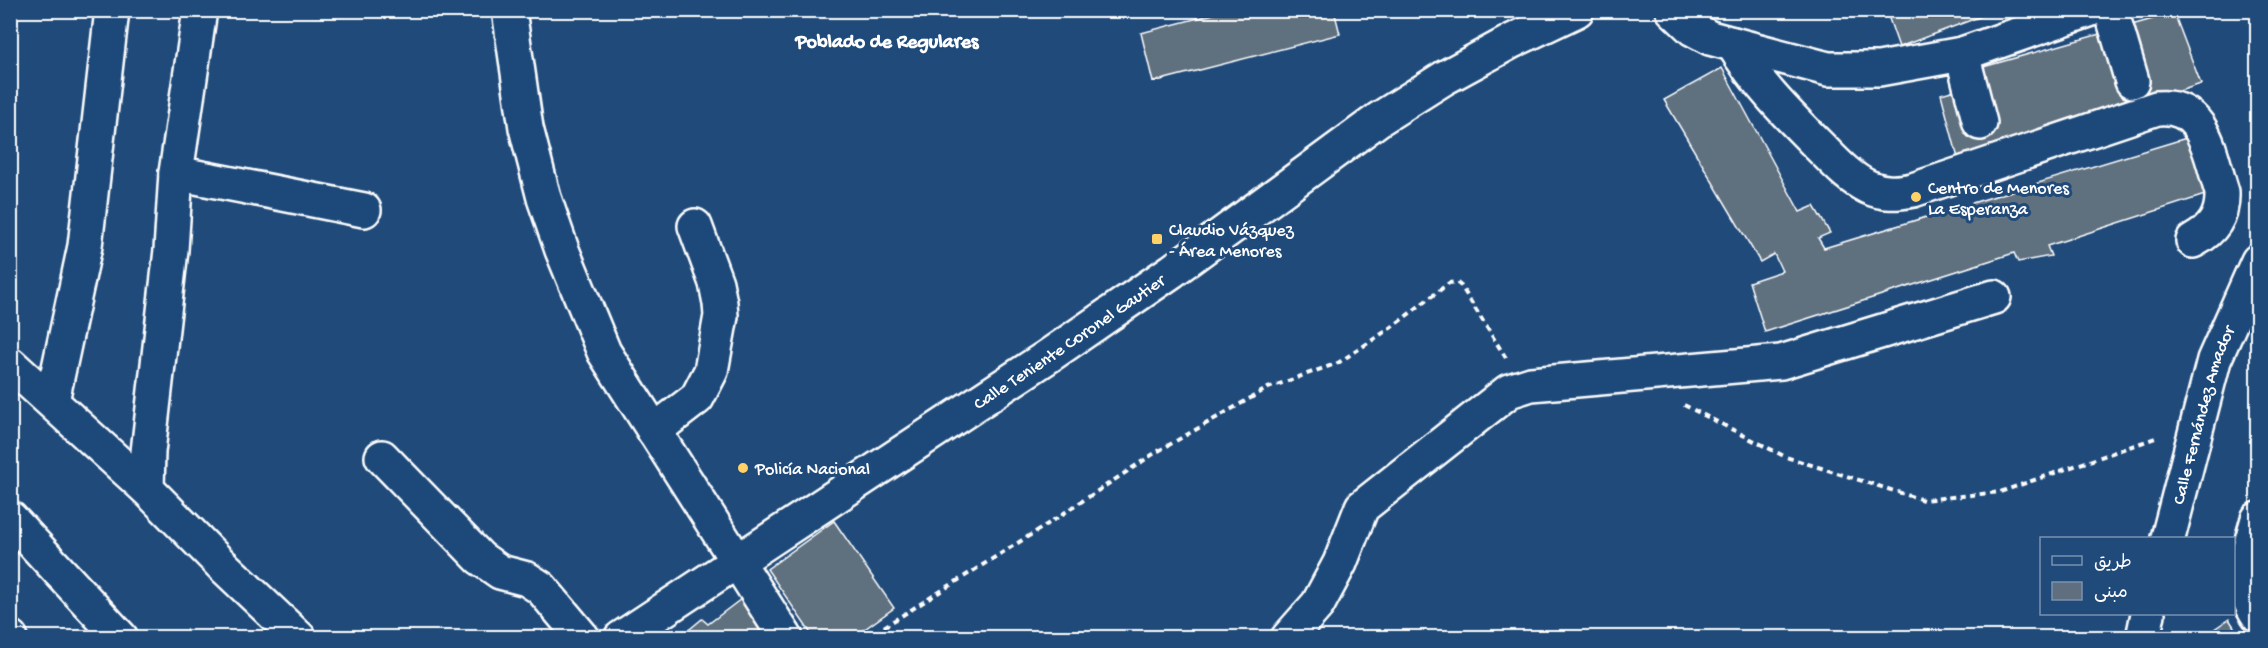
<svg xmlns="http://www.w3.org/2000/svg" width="2268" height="648" viewBox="0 0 2268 648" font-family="'Gochi Hand','Playpen Sans Arabic',sans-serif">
  <rect width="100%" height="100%" fill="#1f4a7a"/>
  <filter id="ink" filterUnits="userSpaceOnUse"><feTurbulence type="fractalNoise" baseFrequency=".0167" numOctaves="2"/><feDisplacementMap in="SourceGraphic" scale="12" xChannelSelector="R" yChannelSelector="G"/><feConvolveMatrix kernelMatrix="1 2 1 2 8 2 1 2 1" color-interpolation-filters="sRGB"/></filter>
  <g filter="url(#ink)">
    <path fill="#5f6f7f" stroke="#fff" stroke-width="1.5" d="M 1229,10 L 1334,10 L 1340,34 L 1153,82 L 1141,33 Z
      M 1886,10 L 1998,10 L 1899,47 Z
      M 2174,13 L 2201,84 L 1959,162 L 1941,94 L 1966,87 L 1962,73 Z
      M 1722,68 L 1800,212 L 1814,206 L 1830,233 L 1818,238 L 1824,248 L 2193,136 L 2208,194 L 2047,246 L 2051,256 L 2018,262 L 2014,253 L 1765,332 L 1749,282 L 1782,271 L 1774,254 L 1760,262 L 1664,100 Z
      M 834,521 L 894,608 L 852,638 L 814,638 L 767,569 Z
      M 749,593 L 783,638 L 679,638 L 702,619 L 708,624 Z
      M 2229,619 L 2241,638 L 2201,638 Z"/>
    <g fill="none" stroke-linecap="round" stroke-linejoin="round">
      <defs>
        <g id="minor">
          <path d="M 509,10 L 526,128 L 544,198 L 562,250 L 604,352 L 786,638"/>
          <path d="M 1673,10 L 1693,29 L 1710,38 L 1828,69 L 1879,69 L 1962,54 L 2089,10"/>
          <path d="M 2111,10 L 2132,81"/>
          <path d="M 1733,44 C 1756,83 1787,114 1819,146 C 1834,161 1849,178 1868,187 C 1883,194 1897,193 1913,190 L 2157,108 C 2206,103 2210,156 2222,192 C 2223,215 2214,230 2193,241"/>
          <path d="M 1962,54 L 1980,123"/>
          <path d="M 176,173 L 364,210"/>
          <path d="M 10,364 L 147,489 L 220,563 L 299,638"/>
          <path d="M 52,401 L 85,246 L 112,10"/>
          <path d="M 654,431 L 697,398 L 711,371 L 721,316 L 720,303 L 716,283 L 695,226"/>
          <path d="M 382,457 L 480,558 L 500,572 L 527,579 L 541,588 L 583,638"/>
          <path d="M 147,489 L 148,452 L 171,250 L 176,173 L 200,10"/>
          <path d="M 10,518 L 121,638"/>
          <path d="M 2258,519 C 2249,552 2236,584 2258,615"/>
          <path id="s1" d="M 2168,538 L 2214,360 L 2258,261"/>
          <path d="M 10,637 L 11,638"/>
          <path d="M 1288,638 L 1318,604 L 1340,563 L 1362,507 L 1509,391 L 1531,384 L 1781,362 L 1994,297"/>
          <path d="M 2143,638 L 2148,614"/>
        </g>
        <g id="major">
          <path id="s2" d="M 621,638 L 1047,357 L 1172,271 L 1379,119 L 1444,78 L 1512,41 L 1577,10"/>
        </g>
      </defs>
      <use href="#minor" stroke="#fff" stroke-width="38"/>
      <use href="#major" stroke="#fff" stroke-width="38"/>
      <path stroke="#fff" stroke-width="4" stroke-dasharray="6 4.5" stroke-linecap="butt" d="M 1684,405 L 1786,457 L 1923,500 L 2000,492 L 2158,437
        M 866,638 L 1040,529 L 1155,453 L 1268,388 L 1338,363 L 1392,327 L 1449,283 L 1456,282 L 1461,286 L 1506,358"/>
      <use href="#minor" stroke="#1f4a7a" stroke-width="33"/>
      <use href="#major" stroke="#1f4a7a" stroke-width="33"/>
    </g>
  </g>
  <g fill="#ffd166" stroke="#1f4a7a" stroke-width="2">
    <circle cx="1916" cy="197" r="6"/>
    <rect x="1151" y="233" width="12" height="12" rx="3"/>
    <circle cx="743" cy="468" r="6"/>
  </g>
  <g text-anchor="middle" stroke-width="6" stroke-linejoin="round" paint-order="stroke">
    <g font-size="18" fill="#fff" stroke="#1f4a7a" text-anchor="start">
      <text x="1928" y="193">Centro de Menores<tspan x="1928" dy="21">La Esperanza</tspan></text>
      <text x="1169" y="235">Claudio Vázquez<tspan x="1169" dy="21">- Área Menores</tspan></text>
      <text x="755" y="474">Policía Nacional</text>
    </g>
    <g font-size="18" fill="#fff" stroke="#1f4a7a">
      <text dy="6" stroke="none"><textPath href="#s2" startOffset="537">Calle Teniente Coronel Gautier</textPath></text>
      <text dy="6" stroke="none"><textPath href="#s1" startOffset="128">Calle Fernández Amador</textPath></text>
    </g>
    <g font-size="20" font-weight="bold" fill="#fff" stroke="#1f4a7a">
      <text x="887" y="47">Poblado de Regulares</text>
    </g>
  </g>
  <rect width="2268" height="648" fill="none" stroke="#1f4a7a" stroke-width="36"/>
  <rect x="18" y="18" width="2232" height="612" fill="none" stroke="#fff" stroke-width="2" filter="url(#ink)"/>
  <rect x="2040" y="537" width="195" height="78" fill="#1f4a7a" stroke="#7992af" stroke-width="1.5"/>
  <rect x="2052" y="556" width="30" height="9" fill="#1f4a7a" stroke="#7992af" stroke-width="1.5"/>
  <text x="2094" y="567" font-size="18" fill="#ffffff">طريق</text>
  <rect x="2052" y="582" width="30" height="18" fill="#5f6f7f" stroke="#7992af" stroke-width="1.5"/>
  <text x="2094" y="597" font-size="18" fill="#ffffff">مبنى</text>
</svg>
